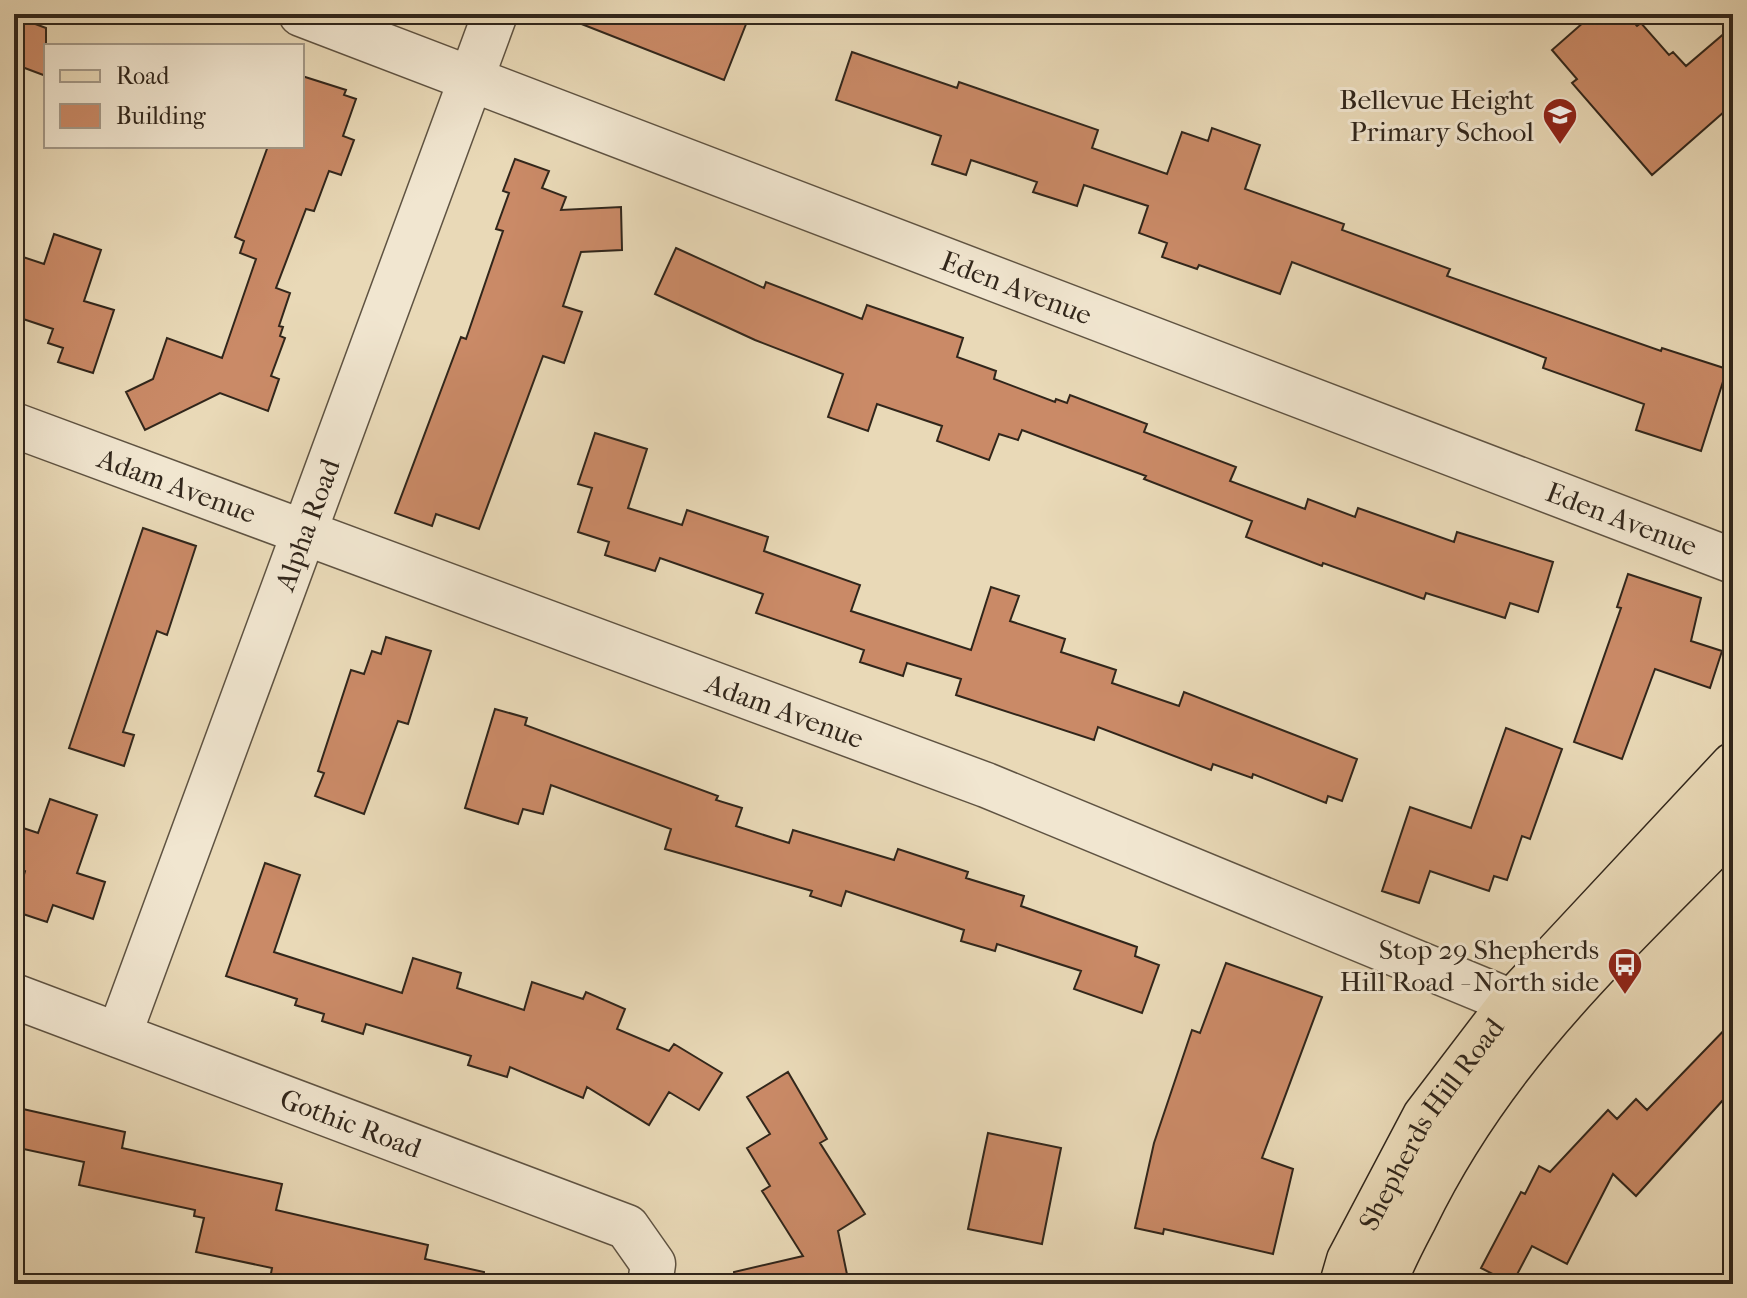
<svg xmlns="http://www.w3.org/2000/svg" width="1747" height="1298" viewBox="0 0 1747 1298" font-family="'IM FELL French Canon',serif">
  <rect width="100%" height="100%" fill="#e9d9b7"/>
  <filter id="stains"><feTurbulence type="fractalNoise" baseFrequency=".0025" numOctaves="4"/><feColorMatrix values="0 0 0 0 .2 0 0 0 0 .09 0 0 0 0 .02 0 0 0 .5 -.17"/></filter>
  <radialGradient id="worn" r=".72"><stop offset=".6" stop-color="#630" stop-opacity="0"/><stop offset="1" stop-color="#630" stop-opacity=".3"/></radialGradient>
  <path fill="#ca8a67" stroke="#31261b" stroke-width="2" d="M 556,14 L 750,14 L 724,80 Z
    M 1593,14 L 1626,14 L 1637,26 L 1641,23 L 1669,55 L 1673,52 L 1686,66 L 1733,26 L 1733,104 L 1652,175 L 1572,83 L 1577,79 L 1552,50 Z
    M 14,16 L 46,28 L 46,76 L 14,64 Z
    M 852,52 L 957,88 L 959,82 L 1098,130 L 1092,148 L 1167,174 L 1182,132 L 1208,141 L 1212,128 L 1260,145 L 1245,189 L 1344,224 L 1342,230 L 1450,269 L 1447,276 L 1661,351 L 1662,348 L 1727,369 L 1701,451 L 1636,430 L 1644,404 L 1543,368 L 1546,358 L 1292,262 L 1280,294 L 1199,265 L 1197,269 L 1162,257 L 1167,243 L 1139,233 L 1148,206 L 1084,185 L 1077,206 L 1033,192 L 1037,182 L 971,160 L 966,175 L 932,164 L 941,136 L 836,100 Z
    M 302,76 L 346,90 L 344,95 L 356,99 L 343,136 L 354,140 L 341,175 L 329,171 L 314,211 L 306,209 L 276,288 L 290,293 L 279,326 L 283,327 L 280,336 L 285,338 L 271,376 L 279,379 L 268,411 L 220,393 L 145,430 L 126,392 L 153,379 L 167,338 L 222,358 L 256,259 L 240,253 L 244,241 L 235,237 L 268,146 L 302,146 Z
    M 515,159 L 549,171 L 542,188 L 566,197 L 561,210 L 621,207 L 622,250 L 581,252 L 563,306 L 582,312 L 564,363 L 543,356 L 479,529 L 436,514 L 432,526 L 395,513 L 461,337 L 466,339 L 503,231 L 496,229 L 509,193 L 503,191 Z
    M 54,234 L 101,250 L 84,301 L 114,310 L 93,373 L 58,362 L 63,348 L 48,343 L 53,329 L 14,316 L 14,254 L 44,264 Z
    M 676,248 L 764,288 L 766,282 L 862,319 L 867,305 L 963,338 L 957,357 L 996,371 L 994,379 L 1055,402 L 1056,399 L 1067,403 L 1070,395 L 1147,424 L 1144,432 L 1236,467 L 1230,481 L 1305,509 L 1308,499 L 1355,517 L 1358,508 L 1454,542 L 1457,532 L 1553,562 L 1538,612 L 1510,603 L 1505,618 L 1426,593 L 1424,599 L 1323,563 L 1322,566 L 1246,537 L 1252,521 L 1144,479 L 1146,476 L 1022,430 L 1018,440 L 999,434 L 989,460 L 937,441 L 942,426 L 877,404 L 868,431 L 828,417 L 843,374 L 755,340 L 655,294 Z
    M 595,433 L 647,449 L 628,508 L 682,525 L 687,510 L 768,537 L 764,551 L 860,585 L 851,611 L 971,650 L 991,587 L 1019,596 L 1010,621 L 1065,639 L 1061,652 L 1116,670 L 1112,683 L 1179,706 L 1184,692 L 1357,759 L 1342,801 L 1328,796 L 1326,803 L 1253,774 L 1252,778 L 1213,764 L 1211,770 L 1098,727 L 1094,740 L 956,695 L 961,679 L 907,663 L 903,676 L 860,662 L 864,650 L 756,613 L 763,594 L 660,558 L 655,571 L 605,555 L 609,542 L 578,532 L 592,488 L 578,484 Z
    M 143,528 L 196,546 L 167,635 L 157,631 L 123,732 L 134,735 L 124,766 L 69,748 Z
    M 1628,574 L 1701,598 L 1691,641 L 1722,651 L 1710,688 L 1655,669 L 1622,759 L 1574,742 L 1621,608 L 1617,607 Z
    M 386,637 L 431,651 L 408,724 L 398,721 L 364,814 L 315,796 L 324,773 L 318,771 L 351,670 L 364,674 L 372,651 L 381,654 Z
    M 495,709 L 527,718 L 525,725 L 718,796 L 716,800 L 742,808 L 736,826 L 789,843 L 793,830 L 894,860 L 898,849 L 968,872 L 966,878 L 1024,896 L 1021,906 L 1137,947 L 1135,956 L 1159,965 L 1142,1013 L 1074,989 L 1081,971 L 997,944 L 995,951 L 961,941 L 964,930 L 846,891 L 841,906 L 810,896 L 812,891 L 665,849 L 671,829 L 551,785 L 543,814 L 523,809 L 518,824 L 465,808 Z
    M 1506,728 L 1562,749 L 1530,839 L 1522,836 L 1507,880 L 1494,876 L 1489,891 L 1430,871 L 1419,903 L 1382,891 L 1410,807 L 1471,828 Z
    M 50,799 L 97,815 L 77,873 L 105,882 L 93,919 L 53,905 L 47,922 L 14,911 L 25,871 L 14,867 L 14,825 L 38,833 Z
    M 265,863 L 300,875 L 274,952 L 402,993 L 413,958 L 461,973 L 457,988 L 524,1010 L 532,982 L 583,999 L 586,992 L 625,1009 L 617,1029 L 669,1051 L 674,1044 L 722,1073 L 699,1110 L 669,1092 L 649,1125 L 587,1087 L 583,1098 L 510,1067 L 507,1077 L 468,1065 L 471,1056 L 366,1024 L 363,1034 L 322,1021 L 324,1014 L 295,1005 L 297,999 L 226,976 Z
    M 1226,963 L 1322,997 L 1262,1158 L 1293,1169 L 1273,1254 L 1164,1229 L 1163,1234 L 1135,1228 L 1154,1143 L 1192,1030 L 1200,1033 Z
    M 1733,1021 L 1733,1089 L 1636,1196 L 1613,1174 L 1567,1264 L 1532,1246 L 1512,1284 L 1481,1268 L 1521,1192 L 1525,1194 L 1539,1166 L 1550,1172 L 1608,1110 L 1617,1119 L 1636,1099 L 1647,1110 Z
    M 788,1072 L 827,1139 L 820,1143 L 865,1214 L 838,1231 L 849,1284 L 735,1284 L 734,1272 L 803,1256 L 762,1191 L 770,1186 L 747,1148 L 770,1134 L 747,1097 Z
    M 14,1107 L 125,1132 L 122,1148 L 282,1184 L 276,1210 L 428,1245 L 425,1259 L 484,1272 L 483,1284 L 269,1284 L 272,1268 L 196,1252 L 204,1218 L 194,1216 L 195,1210 L 79,1185 L 84,1162 L 14,1147 Z
    M 988,1133 L 1061,1148 L 1042,1244 L 968,1229 Z"/>
  <g fill="none" stroke-linecap="round" stroke-linejoin="round">
    <defs>
      <g id="minor">
        <path id="s1" d="M 301,14 L 1733,561"/>
        <path id="s2" d="M 14,425 L 986,785 L 1512,1002 L 1541,1024"/>
        <path id="s3" d="M 14,996 L 627,1227 L 653,1264 L 650,1284"/>
        <path id="s4" d="M 119,1035 L 495,14"/>
      </g>
      <g id="major">
        <path id="s5" d="M 1342,1284 L 1349,1260 L 1425,1116 L 1512,1002 L 1733,765"/>
        <path d="M 1384,1284 C 1392,1261 1404,1239 1415,1218 C 1494,1055 1609,953 1733,826"/>
      </g>
    </defs>
    <use href="#minor" stroke="#5f5342" stroke-width="47"/>
    <use href="#major" stroke="#31261b" stroke-width="47"/>
    <use href="#minor" stroke="#f1e6d0" stroke-width="44"/>
    <use href="#major" stroke="#e9d9b7" stroke-width="44"/>
  </g>
  <defs>
    <symbol id="school-pin" viewBox="-11 -11 22 30"><path d="M0 17L-7.5 6A9.5 9.5 0 1 1 7.5 6Z" fill="#8f2418" stroke="#f1e6d0"/><path d="M0-5L7-2L0 1L-7-2ZM-4 1L0 2.5L4 1V4Q0 6-4 4Z" fill="#fff"/></symbol>
    <symbol id="bus-pin" viewBox="-11 -11 22 30"><path d="M0 17L-7.5 6A9.5 9.5 0 1 1 7.5 6Z" fill="#8f2418" stroke="#f1e6d0"/><path d="M-5-6H5V4H4V6H2V4H-2V6H-4V4H-5ZM-3.5-4V0h7V-4ZM-3.5 1.2v1.5H-2V1.2ZM2 1.2v1.5H3.5V1.2Z" fill="#fff"/></symbol>
  </defs>
  <g fill-rule="evenodd">
    <use href="#school-pin" x="1540" y="95" width="40" height="54"/>
    <use href="#bus-pin" x="1605" y="945" width="40" height="54"/>
  </g>
  <g text-anchor="middle" stroke-width="6" stroke-linejoin="round" paint-order="stroke">
    <g font-size="28" fill="#31261b" stroke="#f1e6d0" text-anchor="end">
      <text x="1534" y="109">Bellevue Height<tspan x="1534" dy="32">Primary School</tspan></text>
      <text x="1599" y="959">Stop 29 Shepherds<tspan x="1599" dy="32">Hill Road - North side</tspan></text>
    </g>
    <g font-size="28" fill="#31261b" stroke="#f1e6d0">
      <text dy="10" stroke="none"><textPath href="#s1" startOffset="766">Eden Avenue</textPath></text>
      <text dy="10" stroke="none"><textPath href="#s2" startOffset="174">Adam Avenue</textPath></text>
      <text dy="10" stroke="none"><textPath href="#s1" startOffset="1414">Eden Avenue</textPath></text>
      <text dy="10" stroke="none"><textPath href="#s4" startOffset="544">Alpha Road</textPath></text>
      <text dy="10" stroke="none"><textPath href="#s2" startOffset="822">Adam Avenue</textPath></text>
      <text dy="10" stroke="none"><textPath href="#s3" startOffset="360">Gothic Road</textPath></text>
      <text dy="10" stroke="none"><textPath href="#s5" startOffset="184">Shepherds Hill Road</textPath></text>
    </g>
  </g>
  <rect width="1747" height="1298" fill="none" stroke="#e9d9b7" stroke-width="48"/>
  <rect x="16" y="16" width="1715" height="1266" fill="none" stroke="#31261b" stroke-width="4"/>
  <rect x="24" y="24" width="1699" height="1250" fill="none" stroke="#31261b" stroke-width="2"/>
  <rect x="44" y="44" width="260" height="104" fill="#f1e6d0" stroke="#a49988" stroke-width="2"/>
  <rect x="60" y="70" width="40" height="12" fill="#e9d9b7" stroke="#a49988" stroke-width="2"/>
  <text x="116" y="84" font-size="24" fill="#31261b">Road</text>
  <rect x="60" y="104" width="40" height="24" fill="#ca8a67" stroke="#a49988" stroke-width="2"/>
  <text x="116" y="124" font-size="24" fill="#31261b">Building</text>
  <rect width="100%" height="100%" filter="url(#stains)"/>
  <rect width="100%" height="100%" fill="url(#worn)"/>
</svg>
